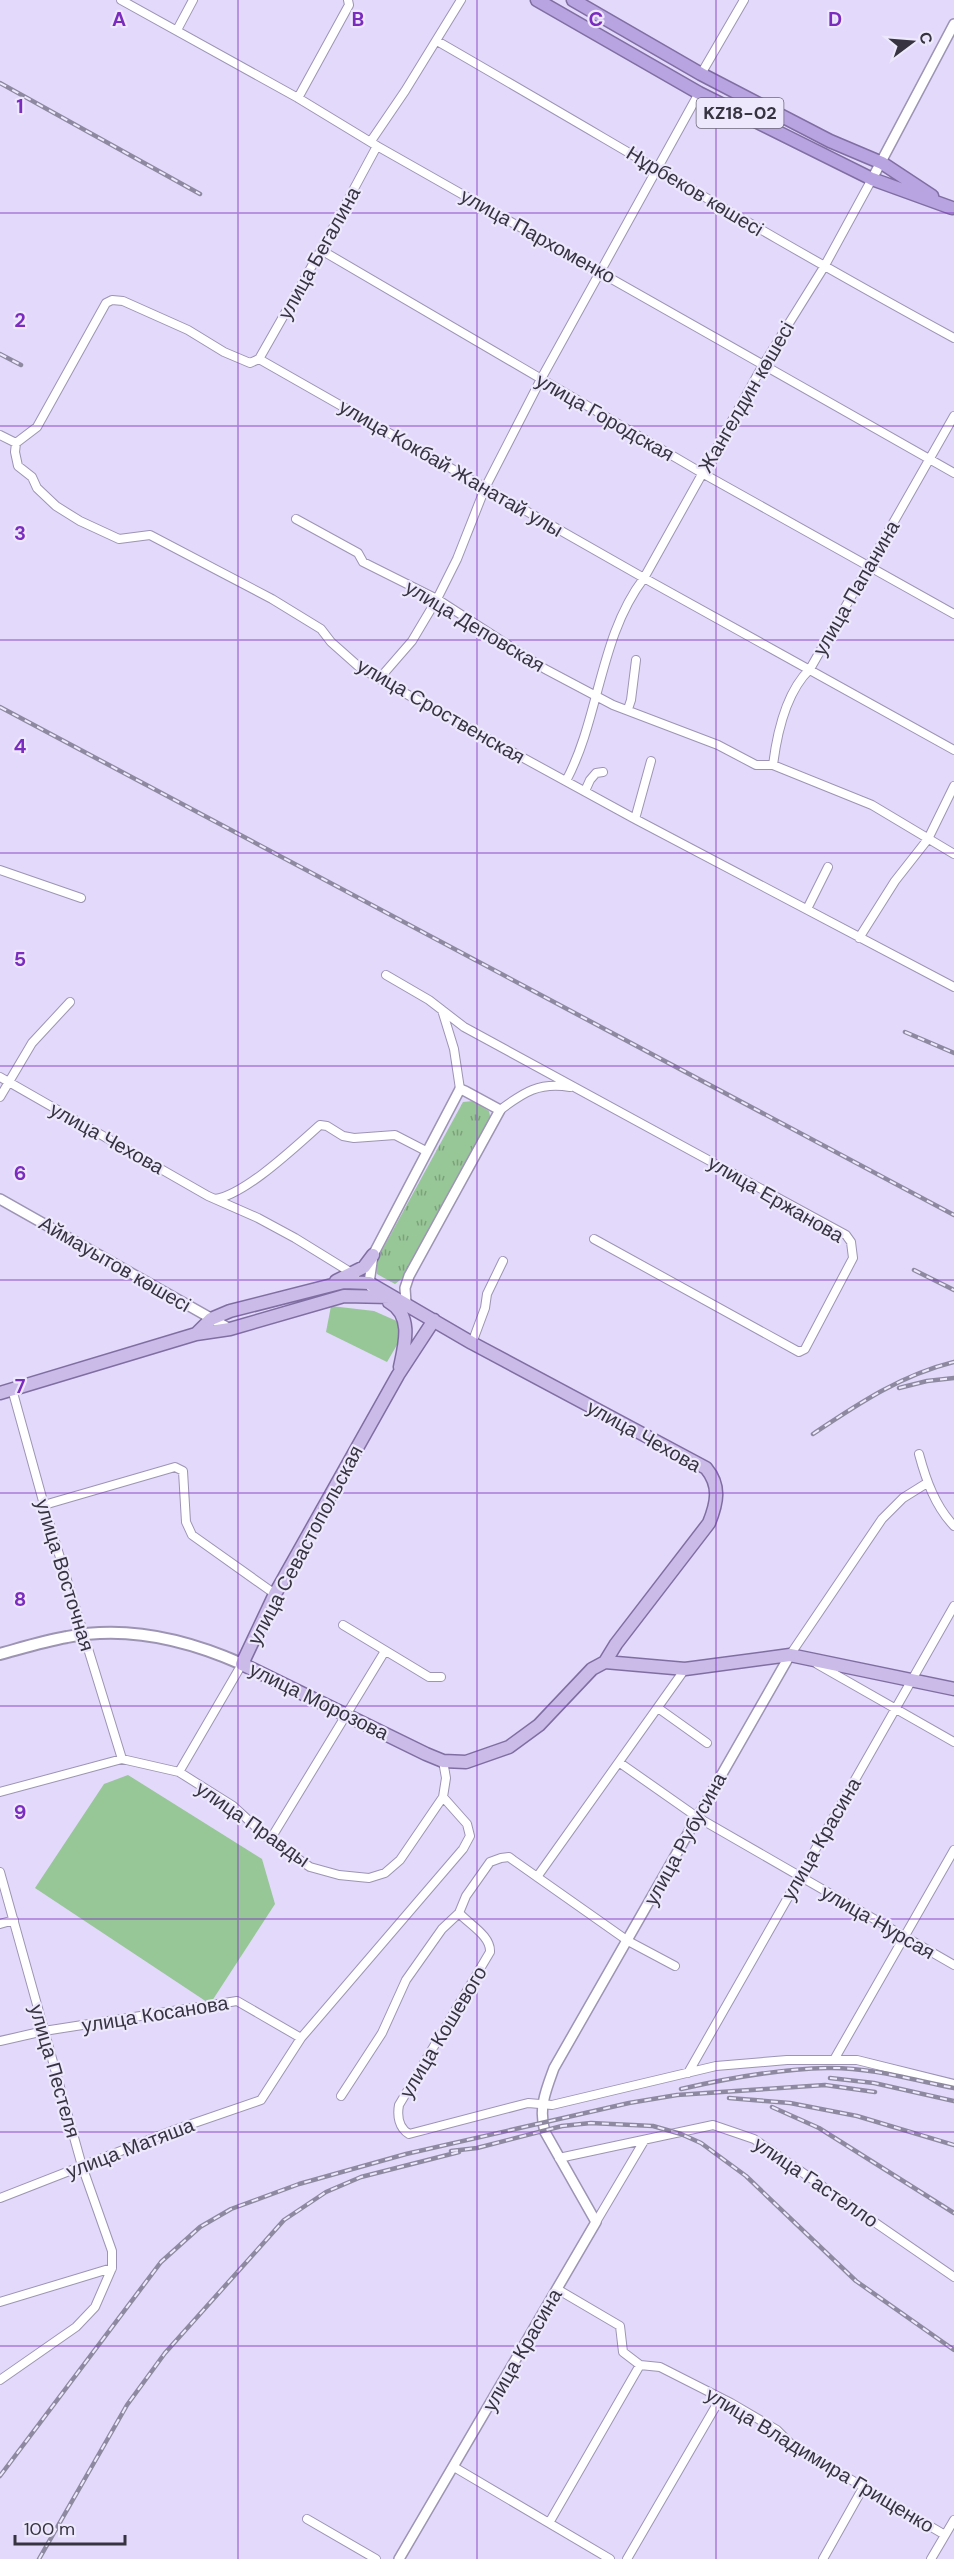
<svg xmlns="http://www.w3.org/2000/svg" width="954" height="2559" viewBox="0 0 954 2559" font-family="'DM Sans',sans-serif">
  <defs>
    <pattern id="grass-tufts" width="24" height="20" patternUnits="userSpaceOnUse" patternTransform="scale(1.5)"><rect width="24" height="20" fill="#97c697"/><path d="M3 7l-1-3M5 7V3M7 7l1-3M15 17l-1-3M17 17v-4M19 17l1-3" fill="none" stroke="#7ca17d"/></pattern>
  </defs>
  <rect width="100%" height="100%" fill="#e2d9fb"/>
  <path fill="url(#grass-tufts)" d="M 473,1101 L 489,1111 L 491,1121 L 404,1277 L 395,1284 L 377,1274 L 375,1263 L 463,1102 Z"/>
  <path fill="#97c697" d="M 331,1306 L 374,1311 L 408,1326 L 387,1362 L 326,1332 Z
    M 128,1775 L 262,1859 L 275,1904 L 210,2004 L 35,1888 L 104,1784 Z"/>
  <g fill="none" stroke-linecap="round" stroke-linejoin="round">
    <defs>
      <path id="minor" d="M 121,0 L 298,98 L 377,146 L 954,473
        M 177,30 L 193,0
        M 437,41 C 609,140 779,243 954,338
        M 701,74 L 744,0
        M 298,98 L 349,5 L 348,0
        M 371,141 L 405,91 L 461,0
        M 321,250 L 702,473 L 954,614
        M 259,359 L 644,578 L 954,750
        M 259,359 L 321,250 L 377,146
        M 0,435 L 16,443 L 37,427 L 106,303 L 112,300 L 123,301 L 188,330 L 224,352 L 250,363 L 259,359
        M 16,443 L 15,452 L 18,466 L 32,477 L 37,488 L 56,506 L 80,521 L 119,539 L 150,535 L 272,599 L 321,629 L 331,642 L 358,666 L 379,679 L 635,819 L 954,987
        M 296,519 L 358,553 L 363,562 L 437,599 L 545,669 L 613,705 L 718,745 L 756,765 L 773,765 L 872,805 L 954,854
        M 379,679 L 412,641 L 437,599 L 457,559 L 485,488 L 541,379 L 699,93
        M 628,709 L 631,700 L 636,660
        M 773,765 C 777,733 786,692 810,669 L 954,416
        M 566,781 C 600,717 599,637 644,578 L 763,365 L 824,267 L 872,179
        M 585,791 L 590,780 L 596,773 L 603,772
        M 635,819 L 651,761
        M 0,870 L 81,898
        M 807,909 L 828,867
        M 859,938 L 895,881 L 928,839 L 954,786
        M 386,975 L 429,1000 L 464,1027 L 846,1235 L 851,1242 L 853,1258 L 805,1349 L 799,1352 L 594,1239
        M 442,1010 L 454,1049 L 460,1089
        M 0,1077 L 208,1196 L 258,1218 L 295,1238 L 355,1275
        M 0,1097 L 32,1043 L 70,1002
        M 500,1110 C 524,1092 539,1082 570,1087
        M 215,1199 C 245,1195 296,1146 320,1125 L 327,1126 L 343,1136 L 354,1138 L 395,1135 L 426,1151
        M 472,1343 L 485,1308 L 487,1294 L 503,1261
        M 12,1389 L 46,1512 L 122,1759
        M 919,1454 C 926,1480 935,1506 954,1526
        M 44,1505 L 175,1467 L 183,1471 L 186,1522 L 192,1535 L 275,1594
        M 343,1625 L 429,1677 L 441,1677
        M 790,1655 L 882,1519 L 903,1498 L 927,1483
        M 817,1664 L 954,1742
        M 658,1708 L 707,1743
        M 620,1763 L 697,1817 L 954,1965
        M 179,1772 L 242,1664
        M 0,1792 L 122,1759 L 179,1772 L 233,1806 L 270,1840 L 310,1867 L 339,1875 L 369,1878 L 385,1873 L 400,1860 L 443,1797 L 446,1778 L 443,1761
        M 270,1840 L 385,1651
        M 0,1872 L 82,2166 L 112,2251 L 112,2268 L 95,2307 L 76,2327 L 0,2380
        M 537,1877 L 685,1669
        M 459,1913 C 470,1925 491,1936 490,1952 L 399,2105 C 397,2116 399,2128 409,2134 L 528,2103 L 552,2105 L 716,2066 L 787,2060 L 857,2060 L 954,2084
        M 0,1924 L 14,1920
        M 0,2041 L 44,2031 L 237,2001 L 301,2038
        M 835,2058 L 954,1850
        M 688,2073 L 954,1606
        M 341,2096 L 382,2033 L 406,1980 L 442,1929 L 459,1913 L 466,1896 L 490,1862 L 501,1858 L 509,1857 L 513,1860 L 628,1941 L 675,1966
        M 559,2158 L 713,2125 L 754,2139 L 954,2277
        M 0,2198 L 177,2129 L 261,2100 L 301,2038 L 463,1849 L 470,1836 L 467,1824 L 443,1797
        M 596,2222 L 644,2141
        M 557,2289 L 620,2326 L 623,2352 L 640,2365 L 660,2367 L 731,2403 L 777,2430 L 792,2445 L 945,2535
        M 0,2302 L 112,2268
        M 454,2467 L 610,2559
        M 307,2519 L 376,2559
        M 549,2523 L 640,2365
        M 627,2559 L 720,2399
        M 823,2559 L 864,2486
        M 931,2559 L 954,2520"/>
      <path id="tertiary" d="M 872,179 L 954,24
        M 0,1199 L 230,1329
        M 371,1287 L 369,1283 L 373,1255 L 460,1089 L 465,1091 L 500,1110 L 409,1276 L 405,1288 L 406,1303
        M 399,2559 L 596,2222 L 545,2132 C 538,2108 546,2090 554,2068 L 790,1655"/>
      <path id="secondary" d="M 0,1654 C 22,1648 44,1641 67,1637 C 126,1625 188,1640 242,1664"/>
      <path id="primary" d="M 336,1281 L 364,1267 L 373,1255
        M 389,1302 C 413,1315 405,1344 400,1367
        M 434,1320 L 398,1375 L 275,1594 L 242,1664 L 426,1754 L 443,1761 L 466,1762 L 509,1747 L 539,1725 L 592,1669 L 605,1662 L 685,1669 L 790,1655 L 954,1689
        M 196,1334 L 211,1319 L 230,1311 L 344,1282 L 369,1283 L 472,1343 L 706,1468 C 721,1486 717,1503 709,1523 L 616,1644 L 605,1662
        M 0,1393 L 196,1334 L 230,1329 L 344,1296 L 390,1297"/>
      <path id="trunk" d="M 537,0 L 699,93 L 872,179 L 952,208
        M 573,0 L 701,74 L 830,141 L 882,163 L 932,196"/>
    </defs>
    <use href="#minor" stroke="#9d94b4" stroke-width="10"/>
    <use href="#tertiary" stroke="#9d94b4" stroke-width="12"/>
    <use href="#secondary" stroke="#9d94b4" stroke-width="14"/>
    <use href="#primary" stroke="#806ea3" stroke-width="15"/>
    <use href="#trunk" stroke="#806ea3" stroke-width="15"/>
    <use href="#minor" stroke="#fff" stroke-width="8"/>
    <use href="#tertiary" stroke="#fff" stroke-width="9"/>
    <use href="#secondary" stroke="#fff" stroke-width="10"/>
    <use href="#primary" stroke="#cabbe8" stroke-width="12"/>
    <use href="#trunk" stroke="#b8a4e0" stroke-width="12"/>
    <defs>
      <path id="rail" d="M 0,83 L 200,194
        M 0,354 L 21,365
        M 0,707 L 954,1215
        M 905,1032 L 954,1053
        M 914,1270 L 954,1290
        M 899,1388 L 927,1381 L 954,1378
        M 813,1434 C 858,1404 901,1375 954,1362
        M 830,2078 L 874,2083 L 954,2101
        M 681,2089 C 729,2078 778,2069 827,2068 C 870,2067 913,2080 954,2088
        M 729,2098 L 790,2103 L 857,2116 L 954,2145
        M 772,2107 L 819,2128 L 954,2213
        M 451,2151 L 477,2148 L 562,2126 L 591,2123 L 653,2126 L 681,2134 L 701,2143 L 746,2176 L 856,2281 L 954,2350
        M 0,2476 L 161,2262 L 200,2227 L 231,2209 L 299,2184 L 406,2154 L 629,2103 L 677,2095 L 825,2085 L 875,2092
        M 39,2559 L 127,2405 L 165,2353 L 284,2220 L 326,2192 L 361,2177 L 459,2152"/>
    </defs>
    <use href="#rail" stroke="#8e88a0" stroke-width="4.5"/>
    <use href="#rail" stroke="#eee8fd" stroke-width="2" stroke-dasharray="7" stroke-linecap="butt"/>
  </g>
  <path fill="none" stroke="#7b2cbf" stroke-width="1.5" stroke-opacity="0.55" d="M 238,0 L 238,2559M 477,0 L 477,2559M 716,0 L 716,2559M 0,213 L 954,213M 0,426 L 954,426M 0,640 L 954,640M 0,853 L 954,853M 0,1066 L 954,1066M 0,1280 L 954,1280M 0,1493 L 954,1493M 0,1706 L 954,1706M 0,1919 L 954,1919M 0,2132 L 954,2132M 0,2346 L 954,2346"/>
  <g text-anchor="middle" stroke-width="4.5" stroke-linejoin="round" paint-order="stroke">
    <rect fill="#eee8fd" stroke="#6e6979" stroke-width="1.5" x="696.5" y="98" width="87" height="30" rx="4.5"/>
    <g font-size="18" font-weight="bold" fill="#373340">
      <text x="740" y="119">KZ18-02</text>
    </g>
    <g font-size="20" fill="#373340" stroke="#eee8fd">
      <text transform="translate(695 191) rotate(31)" y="7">Нұрбеков көшесі</text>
      <text transform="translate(538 236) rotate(29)" y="7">улица Пархоменко</text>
      <text transform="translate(319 253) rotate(-61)" y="7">улица Бегалина</text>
      <text transform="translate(746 397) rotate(-60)" y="7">Жангелдин көшесі</text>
      <text transform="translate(605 417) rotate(30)" y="7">улица Городская</text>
      <text transform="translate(451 468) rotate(30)" y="7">улица Кокбай Жанатай улы</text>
      <text transform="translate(856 588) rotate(-60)" y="7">улица Папанина</text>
      <text transform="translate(475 626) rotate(31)" y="7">улица Деповская</text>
      <text transform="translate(441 711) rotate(30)" y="7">улица Сроственская</text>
      <text transform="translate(107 1138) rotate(29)" y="7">улица Чехова</text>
      <text transform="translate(776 1199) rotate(30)" y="7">улица Ержанова</text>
      <text transform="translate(115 1264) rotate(30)" y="7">Аймауытов көшесі</text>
      <text transform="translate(644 1436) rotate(29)" y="7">улица Чехова</text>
      <text transform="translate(305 1545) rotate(-62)" y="7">улица Севастопольская</text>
      <text transform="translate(65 1575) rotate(73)" y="7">улица Восточная</text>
      <text transform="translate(319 1701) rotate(26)" y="7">улица Морозова</text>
      <text transform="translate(253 1824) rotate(35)" y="7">улица Правды</text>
      <text transform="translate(685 1839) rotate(-61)" y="7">улица Рубусина</text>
      <text transform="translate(821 1839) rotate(-60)" y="7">улица Красина</text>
      <text transform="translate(878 1922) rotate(30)" y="7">улица Нурсая</text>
      <text transform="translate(155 2014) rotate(-9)" y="7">улица Косанова</text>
      <text transform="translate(443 2032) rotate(-59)" y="7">улица Кошевого</text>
      <text transform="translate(55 2071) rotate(74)" y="7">улица Пестеля</text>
      <text transform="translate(130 2148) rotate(-21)" y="7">улица Матяша</text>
      <text transform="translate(816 2182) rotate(34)" y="7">улица Гастелло</text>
      <text transform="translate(522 2350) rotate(-60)" y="7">улица Красина</text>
      <text transform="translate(820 2460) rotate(31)" y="7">улица Владимира Грищенко</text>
    </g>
  </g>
  <g font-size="20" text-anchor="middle" font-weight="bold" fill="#7b2cbf" stroke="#eee8fd" stroke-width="4.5" stroke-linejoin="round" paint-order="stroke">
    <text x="119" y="26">A</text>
    <text x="358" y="26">B</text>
    <text x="596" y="26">C</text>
    <text x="835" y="26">D</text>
    <text x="20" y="113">1</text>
    <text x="20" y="327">2</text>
    <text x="20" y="540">3</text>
    <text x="20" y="753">4</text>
    <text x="20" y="966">5</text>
    <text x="20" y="1180">6</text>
    <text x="20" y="1393">7</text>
    <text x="20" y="1606">8</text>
    <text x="20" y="1819">9</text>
  </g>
  <g transform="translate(912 42) rotate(74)" stroke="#eee8fd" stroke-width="4.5" paint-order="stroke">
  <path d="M0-4.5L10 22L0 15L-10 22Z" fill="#373340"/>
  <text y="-9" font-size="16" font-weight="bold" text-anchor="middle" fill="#373340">С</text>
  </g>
  <path d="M15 2535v9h110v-9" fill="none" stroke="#373340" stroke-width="3"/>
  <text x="24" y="2535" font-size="18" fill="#373340" stroke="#eee8fd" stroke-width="4.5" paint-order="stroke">100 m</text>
</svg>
